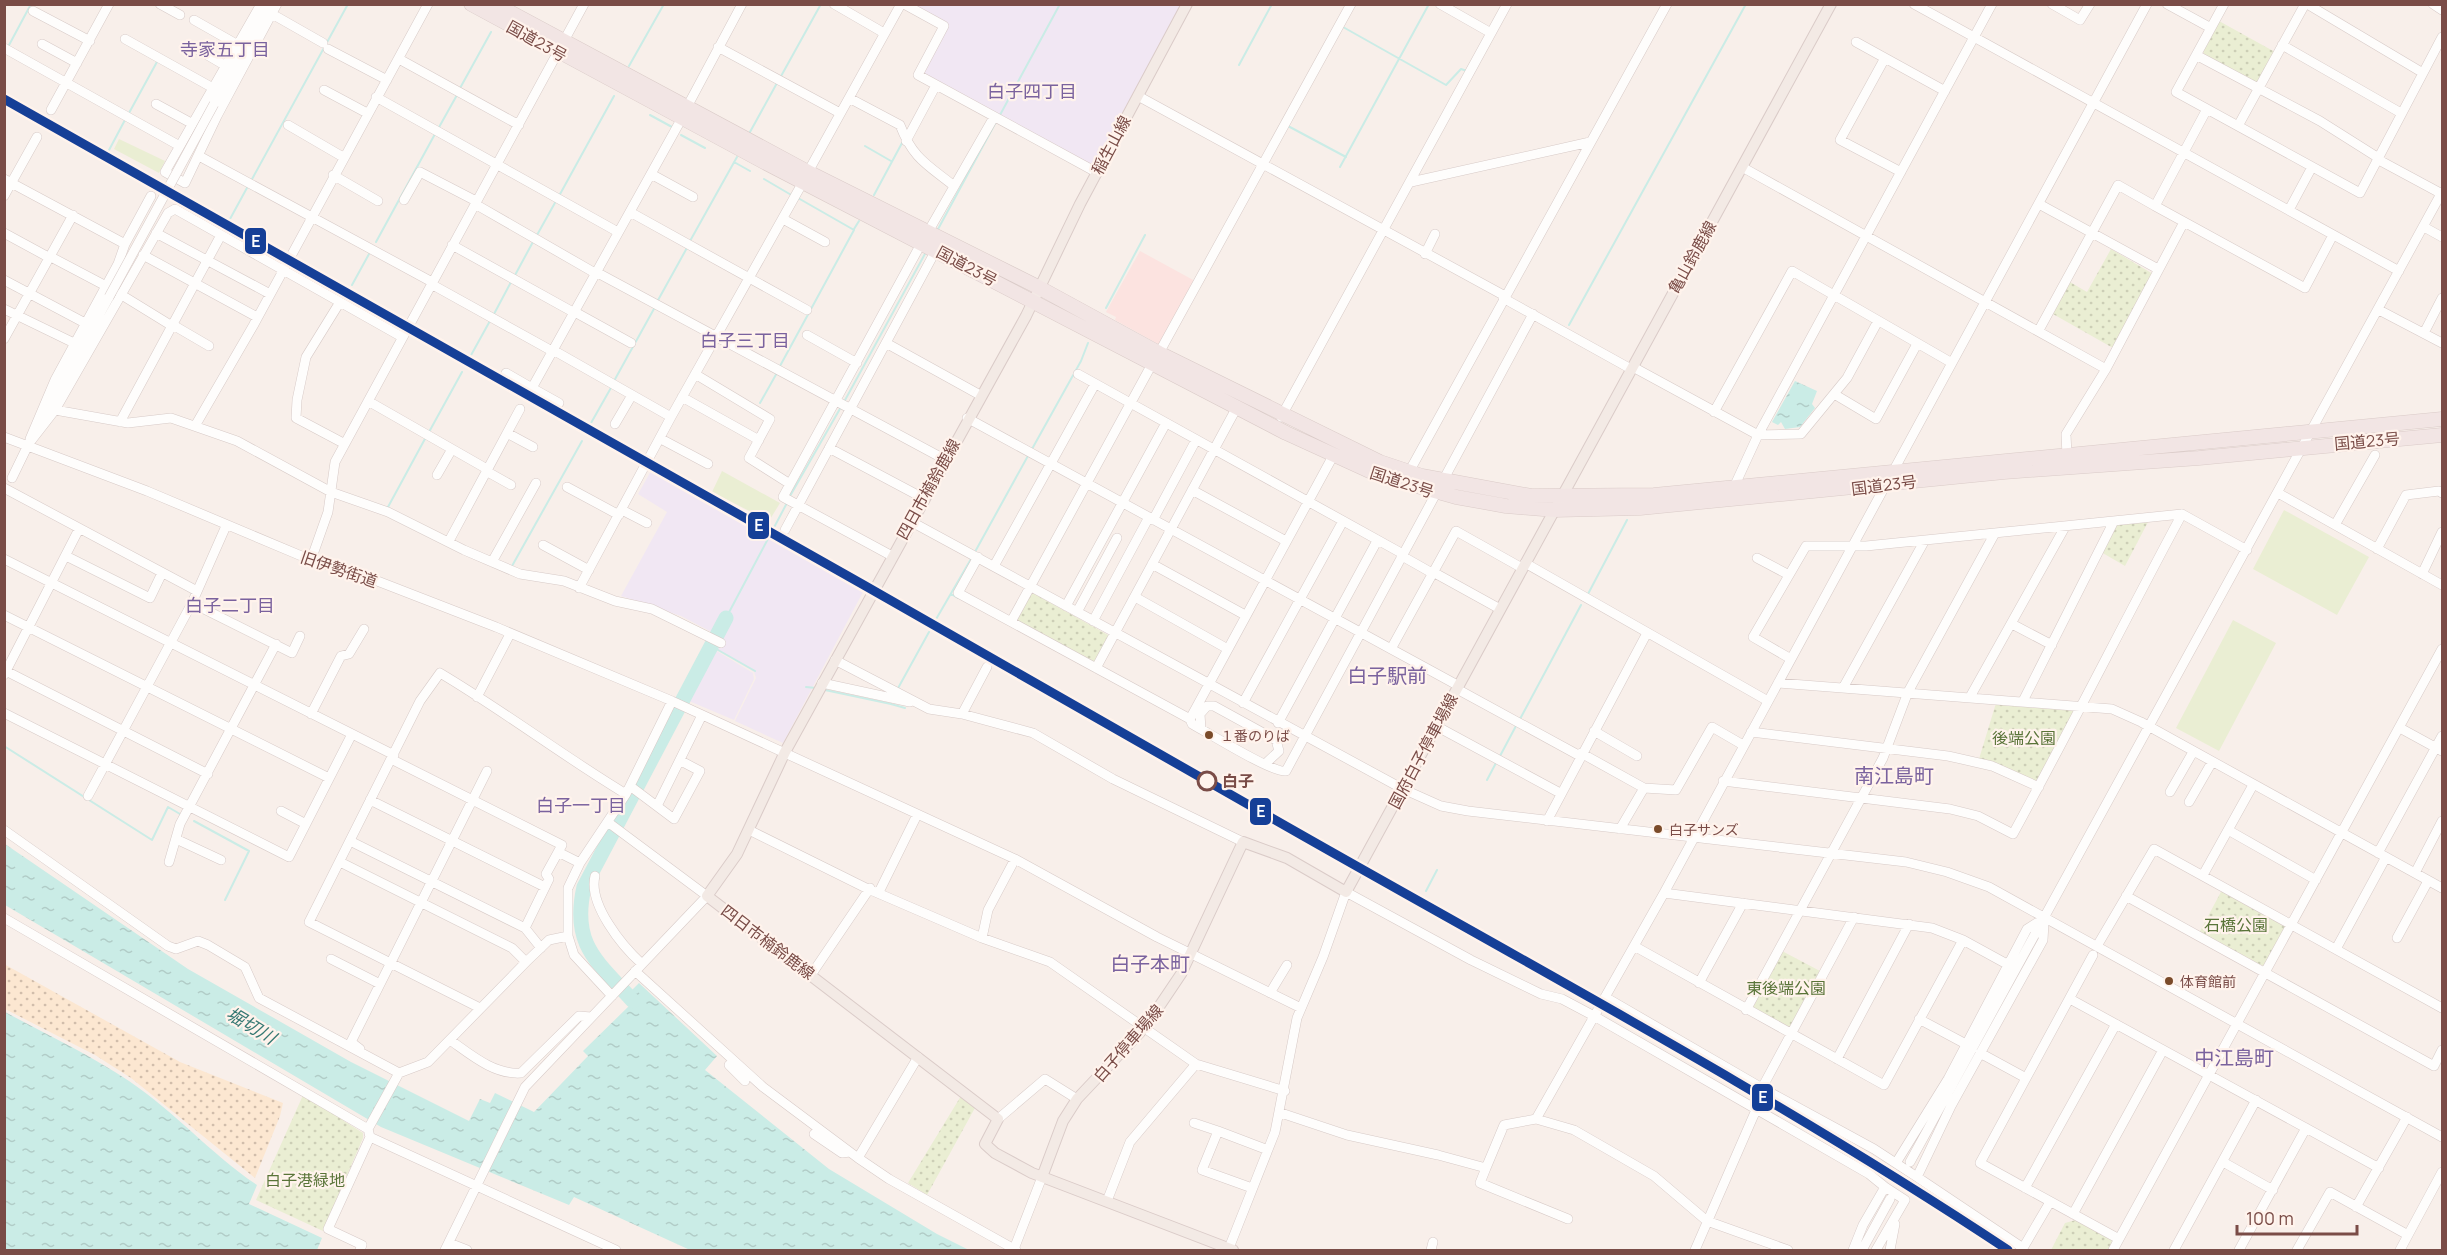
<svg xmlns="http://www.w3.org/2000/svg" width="2447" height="1255" viewBox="0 0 2447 1255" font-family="Manrope,'Noto Sans JP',sans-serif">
  <defs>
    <pattern id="sand-dots" width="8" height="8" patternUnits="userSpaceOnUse" patternTransform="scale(1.5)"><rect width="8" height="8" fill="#fce7d1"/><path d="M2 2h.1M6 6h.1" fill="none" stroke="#d1bdab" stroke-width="1.8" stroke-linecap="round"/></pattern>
    <pattern id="park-dots" width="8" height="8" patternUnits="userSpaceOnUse" patternTransform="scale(1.5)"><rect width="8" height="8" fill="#eaeed3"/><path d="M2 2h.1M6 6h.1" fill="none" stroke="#ccceb6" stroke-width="1.8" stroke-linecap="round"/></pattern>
    <pattern id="water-ripples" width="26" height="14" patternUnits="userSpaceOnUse" patternTransform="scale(1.5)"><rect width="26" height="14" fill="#caece6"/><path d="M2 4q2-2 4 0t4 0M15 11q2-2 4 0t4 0" fill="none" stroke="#b1ccc7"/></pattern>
  </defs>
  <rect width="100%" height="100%" fill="#f8efea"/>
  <path fill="#fce3e0" d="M 1140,251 L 1195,281 L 1160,345 L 1115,320 L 1116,317 L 1106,312 Z"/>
  <path fill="#f1e7f3" d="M 909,5 L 1182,5 L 1092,167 L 923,76 L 948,26 Z
    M 651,471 L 863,592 L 783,743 L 735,721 L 756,678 L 754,672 L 717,649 L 723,638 L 681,616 L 621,596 L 667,512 L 638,494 Z
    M 715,650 L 753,673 L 754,679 L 734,720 L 689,701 Z"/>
  <path fill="#eaeed3" d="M 119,139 L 165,161 L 159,173 L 114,149 Z
    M 722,471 L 780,503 L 769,521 L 712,492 Z
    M 2284,510 L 2369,557 L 2337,615 L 2253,569 Z
    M 2233,620 L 2276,643 L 2219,751 L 2176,728 Z"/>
  <path fill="url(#sand-dots)" d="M 4,964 L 180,1062 L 283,1103 L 280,1116 L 255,1178 L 131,1078 L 95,1055 L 5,1009 Z"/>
  <path fill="url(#park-dots)" d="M 2219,21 L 2275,52 L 2259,81 L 2255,82 L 2204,55 L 2203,50 Z
    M 2111,249 L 2153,274 L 2113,348 L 2053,314 L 2070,282 L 2087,292 Z
    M 2148,522 L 2125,566 L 2101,552 L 2116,525 Z
    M 1033,593 L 1108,635 L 1110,640 L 1097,662 L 1093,663 L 1019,623 L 1016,619 L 1029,595 Z
    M 1996,703 L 2074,708 L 2076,713 L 2040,780 L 2034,782 L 1979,759 Z
    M 2222,890 L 2285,925 L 2285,930 L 2265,967 L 2199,933 Z
    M 1782,951 L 1820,971 L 1790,1027 L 1785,1027 L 1752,1009 Z
    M 304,1093 L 341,1114 L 344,1121 L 363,1133 L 363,1138 L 323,1231 L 256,1200 Z
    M 961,1096 L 976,1106 L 927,1195 L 908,1183 Z
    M 2076,1220 L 2113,1239 L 2109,1250 L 2051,1250 L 2065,1223 Z"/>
  <path fill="url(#water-ripples)" d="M 1795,381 L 1817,391 L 1812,404 L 1815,408 L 1800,427 L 1785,429 L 1781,422 L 1778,425 L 1772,422 Z
    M 5,844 L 188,969 L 351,1062 L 469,1121 L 480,1099 L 490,1103 L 495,1093 L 534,1112 L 588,1056 L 583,1051 L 630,1005 L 624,998 L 639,983 L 717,1056 L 705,1070 L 829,1169 L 937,1234 L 969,1250 L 690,1250 L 574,1197 L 569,1205 L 381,1127 L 5,905 Z
    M 5,1012 C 46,1034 90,1055 129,1081 C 175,1112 211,1154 257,1185 L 249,1204 L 322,1238 L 317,1250 L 5,1250 Z"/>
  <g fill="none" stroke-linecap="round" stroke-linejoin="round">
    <path stroke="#caece6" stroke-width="2" d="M 1343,27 L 1446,85 L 1461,69 L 1467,71
      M 8,47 L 31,4
      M 1239,65 L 1272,4
      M 629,66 L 664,4
      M 780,78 L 821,4
      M 459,90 L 491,32
      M 129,113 L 158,60
      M 650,115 L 672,127
      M 1000,115 L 1060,4
      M 1288,126 L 1346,157
      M 438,129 L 457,95
      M 750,132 L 777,83
      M 681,135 L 705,148
      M 865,146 L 891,161
      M 108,152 L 126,118
      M 734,162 L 750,171
      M 1340,167 L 1429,4
      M 764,179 L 793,196
      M 251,181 L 348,4
      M 874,195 L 902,143
      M 559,196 L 614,96
      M 230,219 L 248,186
      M 854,229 L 859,221
      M 937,231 L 997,120
      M 537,235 L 556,201
      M 690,241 L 737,157
      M 376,242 L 435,134
      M 514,277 L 534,240
      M 352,285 L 369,254
      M 657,302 L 688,246
      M 1106,308 L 1145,235
      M 494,314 L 511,282
      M 1569,325 L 1746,4
      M 470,357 L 491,319
      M 780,366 L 854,230 L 798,198
      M 614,381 L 655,307
      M 844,402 L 926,252
      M 760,403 L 778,371
      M 591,423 L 612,386
      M 429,432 L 462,372
      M 1032,449 L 1081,361 L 1088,343
      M 790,496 L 841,407
      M 388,507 L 426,437
      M 976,550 L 1029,454
      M 512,566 L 582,441
      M 951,594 L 958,598
      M 1588,594 L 1627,520
      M 726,618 L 788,501
      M 935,621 L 971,559
      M 711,646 L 755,671
      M 806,687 L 816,688
      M 825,690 L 891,704 L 892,701
      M 897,690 L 929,632
      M 891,704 L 905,708
      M 1520,719 L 1581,605
      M 4,746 L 152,840 L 168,807 L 180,814
      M 1500,756 L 1517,724
      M 1487,780 L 1497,761
      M 194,821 L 249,851 L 225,900
      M 1426,891 L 1437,870"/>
    <path stroke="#caece6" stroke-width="15" d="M 633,1001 C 597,961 571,945 584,887 L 726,618"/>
    <path stroke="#d8c6c1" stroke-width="9" stroke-dasharray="9 4.5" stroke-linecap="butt" d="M 1891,1197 L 1909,1165"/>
    <defs>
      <path id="minor" d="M 160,4 L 180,15
        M 261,4 L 165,172 L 185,183 L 217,116 L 277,4
        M 834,4 L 884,33
        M 904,4 L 944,26 L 918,75 L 1096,172
        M 1440,4 L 1491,33
        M 1914,4 L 2399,271
        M 2052,4 L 2080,20 L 2090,4
        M 2167,4 L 2211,28
        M 2224,4 L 2176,92 L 2360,193 L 2442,37
        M 2307,4 L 2423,73
        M 2433,4 L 2442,10
        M 33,11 L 90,41
        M 272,14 L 323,43
        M 194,20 L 238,45
        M 125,39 L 213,88
        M 1856,42 L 1885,58
        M 42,44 L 77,63
        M 2282,45 L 2401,113
        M 192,46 L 226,66
        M 718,47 L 840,113
        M 4,48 L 178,145
        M 328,49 L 387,80
        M 2196,55 L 2320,121 L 2377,157
        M 399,59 L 519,125
        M 324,90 L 367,113
        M 1138,96 L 1505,296
        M 376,97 L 618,232
        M 849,98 L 900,125 C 913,159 928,165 954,186
        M 156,104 L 191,123
        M 214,104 L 269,4
        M 687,107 L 742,4
        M 2207,109 L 2155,206 L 2305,288 L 2333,235
        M 51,110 L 109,4
        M 288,125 L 343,157
        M 2238,126 L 2305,4
        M 906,141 L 936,85
        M 199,156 L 432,282
        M 2377,159 L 2442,194
        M 1742,167 L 2106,369
        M 808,172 L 901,4
        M 1901,172 L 1840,140 L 1885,58 L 1945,91
        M 651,174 L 693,197
        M 333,175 L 378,201
        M 4,179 L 125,244
        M 1411,182 L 1590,142
        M 4,196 L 37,137
        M 404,200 L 420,172 L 476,201
        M 475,204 L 595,273
        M 2039,204 L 2158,269
        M 2289,210 L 2312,167
        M 630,212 L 807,310
        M 783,219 L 825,242
        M 2424,227 L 2442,237
        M 928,232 L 994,117
        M 4,233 L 50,258
        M 156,233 L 270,294
        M 452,245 L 573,312
        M 1425,254 L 1435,234
        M 143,255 L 257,317
        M 51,257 L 106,286
        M 596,272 L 944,459
        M 4,280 L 85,323
        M 431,284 L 552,351
        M 120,294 L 172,326
        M 1503,298 L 1631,369
        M 340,302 L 306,357 L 297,400 L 296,418 L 345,444
        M 4,309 L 74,343
        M 2379,310 L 2442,343
        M 573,311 L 631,343
        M 173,325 L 209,346
        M 2039,330 L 2118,185 L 2155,206
        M 2424,333 L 2442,298
        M 807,335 L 857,363
        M 4,339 L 73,215
        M 886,343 L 980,395
        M 553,350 L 671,417
        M 1159,353 L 1351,4
        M 1633,367 L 1758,435 L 1801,434 L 1847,378 L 1878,321
        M 506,373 L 532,388 L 682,118
        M 695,374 L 770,419 L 749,458 L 790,484
        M 1078,374 L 1403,554
        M 532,388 L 559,403
        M 1834,394 L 1876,419 L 1917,344
        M 682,397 L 759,440
        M 368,401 L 487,469
        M 55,410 L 128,423 L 171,418 L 237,441 L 331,492 L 388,512 L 464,550 L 520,574 L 564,581 L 615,601 L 652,609 L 721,643
        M 1714,412 L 1792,271 L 1952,363
        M 45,413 L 109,297
        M 1281,417 L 1507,4
        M 967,418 L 1459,686
        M 120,422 L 221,235
        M 615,424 L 632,395
        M 195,426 L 253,326 L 428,4
        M 507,433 L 533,447
        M 4,437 L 147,491 L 311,560 L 367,577 L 496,627 L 672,701 L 1015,859 L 1157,937 L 1301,1008
        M 30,439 L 55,380 L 118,264 L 125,244 L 151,196
        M 661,439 L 708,464
        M 27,446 L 55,410 L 168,213 L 175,209 L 402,337
        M 829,448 L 923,498
        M 2067,456 L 2066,434 L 2106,369 L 2184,222
        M 486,471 L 511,485
        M 1409,472 L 1667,4
        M 437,475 L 452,449
        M 12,478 L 29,443
        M 567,487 L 619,515
        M 1734,487 L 1758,435 L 1992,4
        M 4,488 L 197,591
        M 1192,490 L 1286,541
        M 2278,493 L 2442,585
        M 622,510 L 647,523
        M 1153,520 L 1196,440
        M 910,521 L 1403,789 L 1441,806 L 1468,811 L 1906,862 L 1947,872 L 1989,887 L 2442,1137
        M 2335,525 L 2375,455
        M 785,530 L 936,250
        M 449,541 L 520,409
        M 543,545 L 589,570
        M 2377,549 L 2406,495 L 2439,491 L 2442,493
        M 66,556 L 150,598 L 162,573
        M 892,556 L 783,497 L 922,242
        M 1402,556 L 1432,573
        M 978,557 L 958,593 L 1190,719 L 1192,724 C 1207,732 1274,774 1286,771 L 1533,314
        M 1757,558 L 1789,575
        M 4,559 L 394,755
        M 311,560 L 328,512 L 335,462 L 584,4
        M 492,562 L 536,483
        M 1525,563 L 1768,701
        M 1152,564 L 1245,615
        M 994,566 L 1095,384
        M 1433,572 L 1500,609
        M 2422,574 L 2442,532
        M 579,588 L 671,417 L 803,182
        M 1135,597 L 1226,648
        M 192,603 L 292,653 L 300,636
        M 1066,606 L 1166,423
        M 1077,612 L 1117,538
        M 4,615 L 329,778
        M 1012,620 L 1152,364
        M 1093,621 L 1149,517
        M 2012,624 L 2052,645
        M 1391,649 L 1456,531 L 1522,568
        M 1791,659 L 1753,637 L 1806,546 L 1866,546 L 2182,514 L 2247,550
        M 835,660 L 929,709 L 962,714 L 1033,733 L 1113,779 L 1243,842
        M 1096,668 L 1237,407
        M 4,670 L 208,774
        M 4,675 L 79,529
        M 822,683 L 910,702
        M 1778,683 L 2112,709 L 2141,722 L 2442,888
        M 1843,688 L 1925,540
        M 1457,689 L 1580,756
        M 477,697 L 510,634
        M 1970,697 L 2065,527
        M 2023,701 L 2114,521
        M 1243,703 L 1343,521
        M 4,713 L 289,857 L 352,734
        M 311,714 L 341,656 L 349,654 L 364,629
        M 962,714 L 987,667
        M 1190,719 L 1333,456
        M 1278,723 L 1377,541
        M 1436,726 L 1560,793
        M 2400,728 L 2442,751
        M 1201,729 L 1200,714 L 1207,706 L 1214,706 L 1276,740 L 1279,751 L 1265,764
        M 1594,731 L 1637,756
        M 1751,732 L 1948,756 L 1992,766 L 2039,787
        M 1581,753 L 1644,788 L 1676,790 L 1712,727 L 1743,745
        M 391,759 L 562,845 L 546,874 L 549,879 L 525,928
        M 1723,781 L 1950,809 L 1978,816 L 2013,834 C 2071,728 2125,620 2182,514
        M 630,786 L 674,819 L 700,771 L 681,761
        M 2170,792 L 2193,752
        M 88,796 L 192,603 L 226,526
        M 370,800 L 545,887
        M 2189,802 L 2212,762
        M 657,806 L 702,715
        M 281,811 L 306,824
        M 1547,821 L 1647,633
        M 1620,829 L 1644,788
        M 4,830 L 168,946 L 176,949 L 198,941 L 208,945 L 245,967 L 259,998 L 399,1073
        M 749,830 L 866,888 L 982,938 L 1050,962 L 1196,1064 L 1285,1091
        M 2228,830 L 2316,880
        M 176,839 L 221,860
        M 350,841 L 525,928 L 541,948
        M 558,852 L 580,863
        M 2378,853 L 2442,736
        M 169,862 L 180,824 L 276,644
        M 340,862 L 512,948 L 526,962
        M 2415,873 L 2442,821
        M 2203,875 L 2253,785
        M 595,876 C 588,904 622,946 642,964
        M 879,892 L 917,815
        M 1664,893 L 1932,928 L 1963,940 L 2005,963
        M 2126,896 L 2434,1066 L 2442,1050
        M 1854,917 L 1762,1088 L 1874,1149 L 1917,1177
        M 4,918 L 368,1129
        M 2044,923 L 2043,940 L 1951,1106 L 1917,1177 L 2023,1248 L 2050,1202
        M 982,938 L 988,910 L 1015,859
        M 2397,938 L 2428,881
        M 1634,946 L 1884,1085 L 1963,940
        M 2097,946 L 2154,849 L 2442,1008
        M 2336,949 L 2386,857
        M 2093,955 L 1980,1163 L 2119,1239
        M 331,959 L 380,984
        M 635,971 L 763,1087 L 858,1158 L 889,1179 L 1016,1250
        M 811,975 L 870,888
        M 1699,983 L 1743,903
        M 1270,993 L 1287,965
        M 612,996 L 574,955 L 568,936 L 568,888 L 580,863 L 626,794 L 672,701
        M 1605,997 L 1762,1088
        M 2070,999 L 2379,1168
        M 480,1008 L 309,922 L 420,701 L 440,673 C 504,711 563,756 626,794
        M 1746,1010 L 1883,758 L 1908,692 L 1995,533
        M 1919,1019 L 1962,1042
        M 450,1040 C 470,1054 494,1075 521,1073 L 579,1016 L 591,1017
        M 360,1049 L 351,1042 L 487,771
        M 1980,1053 L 2026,1078
        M 1837,1059 L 1909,924
        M 729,1065 L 745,1081
        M 1281,1113 L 1347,1135 L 1438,1155 L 1486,1168 L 1504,1125 L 1536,1119 L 1574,1130 L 1654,1176 L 1707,1221 L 1788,1250
        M 998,1119 L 1045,1079 L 1077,1099
        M 1536,1119 L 1664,893 L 2147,4
        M 1194,1123 L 1218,1131
        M 814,1134 L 842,1153 L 850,1152
        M 370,1137 L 616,1250
        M 858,1158 L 918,1057
        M 1910,1162 L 2442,192
        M 2223,1162 L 2273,1190
        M 1896,1163 L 1948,1079 L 2027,929 L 2043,919
        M 1486,1168 L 1480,1183 L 1568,1219
        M 1252,1188 L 1202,1170 L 1218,1131 L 1268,1150
        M 2025,1188 L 2116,1024
        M 1107,1201 L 1130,1142 L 1196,1064
        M 2356,1207 L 2407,1117
        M 2073,1214 L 2163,1050
        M 449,1243 L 467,1250
        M 1229,1248 L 1275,1132 L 1297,1018 L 1323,957 L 1346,892 L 1471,960 L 1541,994 L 1562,999 L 1594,1016 L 1869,1174 L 1885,1187 L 1863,1225 L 1853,1250
        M 1014,1249 L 1042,1177
        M 360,1250 L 362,1245 L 328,1229 L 370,1137 L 368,1129 L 399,1073 L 428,1062 L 526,962 L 549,940 L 568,936
        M 445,1250 L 525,1087 L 707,896 L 609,823
        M 1431,1250 L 1433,1242
        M 1695,1250 L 1756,1110
        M 1862,1250 L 1890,1199
        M 1876,1250 L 1905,1200 L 1885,1187
        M 1890,1250 L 1895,1224
        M 2113,1250 L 2442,649
        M 2174,1250 L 2256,1100
        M 2239,1250 L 2306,1128
        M 2297,1250 L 2330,1192 L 2408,1235
        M 2400,1250 L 2442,1172"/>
      <path id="major" d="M 1187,4 L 1080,204 L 1026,316 L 785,752 L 737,854 L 707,896 L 998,1119 L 985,1144 L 995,1153 L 1032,1173 L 1233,1250
        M 1042,1177 L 1063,1121 L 1077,1099 L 1146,1026 L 1181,974 L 1243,842 L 1287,858 L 1346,892 L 1831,4"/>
      <path id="highway" d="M 471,4 L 764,162 L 1286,433 L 1378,475 L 1456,497 L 1506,506 L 1555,510 L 1640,508 L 2004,472 L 2199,458 L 2442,435
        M 495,4 L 808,172 L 1038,287 L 1159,353 L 1380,462 L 1422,476 L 1531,496 L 1654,495 L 2442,419"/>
    </defs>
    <use href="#minor" stroke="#d7cac7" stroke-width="10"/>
    <use href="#major" stroke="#dacbc8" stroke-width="12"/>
    <use href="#highway" stroke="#dacbc8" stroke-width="15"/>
    <use href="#minor" stroke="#fefdfc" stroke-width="9"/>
    <use href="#major" stroke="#f3eae5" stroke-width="10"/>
    <use href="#highway" stroke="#f2e5e4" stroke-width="14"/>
    <defs>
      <path id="minor-bridge" d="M 109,297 L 214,104"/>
    </defs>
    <use href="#minor-bridge" stroke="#d7cac7" stroke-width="10" stroke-linecap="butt"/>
    <use href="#minor-bridge" stroke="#fefdfc" stroke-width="9"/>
    <defs>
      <path id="rail-1" d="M 4,99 C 429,339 854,578 1277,821 C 1522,961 1773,1094 2008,1250"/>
    </defs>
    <use href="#rail-1" stroke="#fff3ec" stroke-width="14"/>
    <use href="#rail-1" stroke="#153f97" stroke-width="9"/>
  </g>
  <g fill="#7a4b2a" stroke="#fff3ec" stroke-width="2">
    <circle cx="1209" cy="735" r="5"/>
    <circle cx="1658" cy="829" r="5"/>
    <circle cx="2169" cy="981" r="5"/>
  </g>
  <circle fill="#fff3ec" stroke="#7a4c47" stroke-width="3" cx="1207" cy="781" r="9"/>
  <g text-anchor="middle" stroke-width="4.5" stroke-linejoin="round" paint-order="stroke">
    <g font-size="14" fill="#7a4c47" stroke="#fff3ec" text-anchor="start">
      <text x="1220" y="741">１番のりば</text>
      <text x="1669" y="835">白子サンズ</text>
      <text x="2180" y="987">体育館前</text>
    </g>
    <g font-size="16" fill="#7a4c47" stroke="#fff3ec">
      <text transform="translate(537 41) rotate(29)" y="6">国道23号</text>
      <text transform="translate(1111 145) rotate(-62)" y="6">稲生山線</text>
      <text transform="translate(1692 257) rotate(-61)" y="6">亀山鈴鹿線</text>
      <text transform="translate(967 266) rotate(28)" y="6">国道23号</text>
      <text transform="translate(2367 441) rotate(-5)" y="6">国道23号</text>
      <text transform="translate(1402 482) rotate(18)" y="6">国道23号</text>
      <text transform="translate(1884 485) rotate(-7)" y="6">国道23号</text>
      <text transform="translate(928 489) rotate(-61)" y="6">四日市楠鈴鹿線</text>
      <text transform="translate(339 569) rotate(19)" y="6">旧伊勢街道</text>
      <text transform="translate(1423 751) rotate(-62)" y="6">国府白子停車場線</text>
      <text transform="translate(768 942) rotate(37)" y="6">四日市楠鈴鹿線</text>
      <text transform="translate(1128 1043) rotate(-49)" y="6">白子停車場線</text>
    </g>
    <g font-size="16" fill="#597438" stroke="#fff3ec">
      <text x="2024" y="744">後端公園</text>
      <text x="2236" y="931">石橋公園</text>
      <text x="1786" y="994">東後端公園</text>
      <text x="305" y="1186">白子港緑地</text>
    </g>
    <g font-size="16" font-weight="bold" fill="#7a4c47" stroke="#fff3ec" text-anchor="start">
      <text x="1222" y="787">白子</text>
    </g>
    <g font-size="18" fill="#7a629e" stroke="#fff3ec">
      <text x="225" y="56">寺家五丁目</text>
      <text x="1032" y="98">白子四丁目</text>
      <text x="745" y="347">白子三丁目</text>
      <text x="230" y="612">白子二丁目</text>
      <text x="581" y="812">白子一丁目</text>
    </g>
    <g font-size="18" font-style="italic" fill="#367973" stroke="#fff3ec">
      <text transform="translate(251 1026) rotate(31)" y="6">堀切川</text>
    </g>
    <g font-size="20" fill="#7a629e" stroke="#fff3ec">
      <text x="1387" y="683">白子駅前</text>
      <text x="1894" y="783">南江島町</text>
      <text x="1150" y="971">白子本町</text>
      <text x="2234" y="1065">中江島町</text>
    </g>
  </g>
  <g stroke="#fff3ec" stroke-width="2">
    <rect x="244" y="227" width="23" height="28" rx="6" fill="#153f97"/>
    <rect x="747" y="511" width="23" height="29" rx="6" fill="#153f97"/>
    <rect x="1249" y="797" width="23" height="29" rx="6" fill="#153f97"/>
    <rect x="1751" y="1083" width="23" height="29" rx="6" fill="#153f97"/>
  </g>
  <g font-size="16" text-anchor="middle" font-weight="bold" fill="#fff">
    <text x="256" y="247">E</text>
    <text x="759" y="531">E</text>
    <text x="1261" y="817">E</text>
    <text x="1763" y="1103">E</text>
  </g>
  <rect width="2447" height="1255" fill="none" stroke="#7a4c47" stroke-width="12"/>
  <path d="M2237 1225v9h120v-9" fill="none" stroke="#7a4c47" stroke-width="3"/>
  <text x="2246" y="1225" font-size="18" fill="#7a4c47" stroke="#fff3ec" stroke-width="4.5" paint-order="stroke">100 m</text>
</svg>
